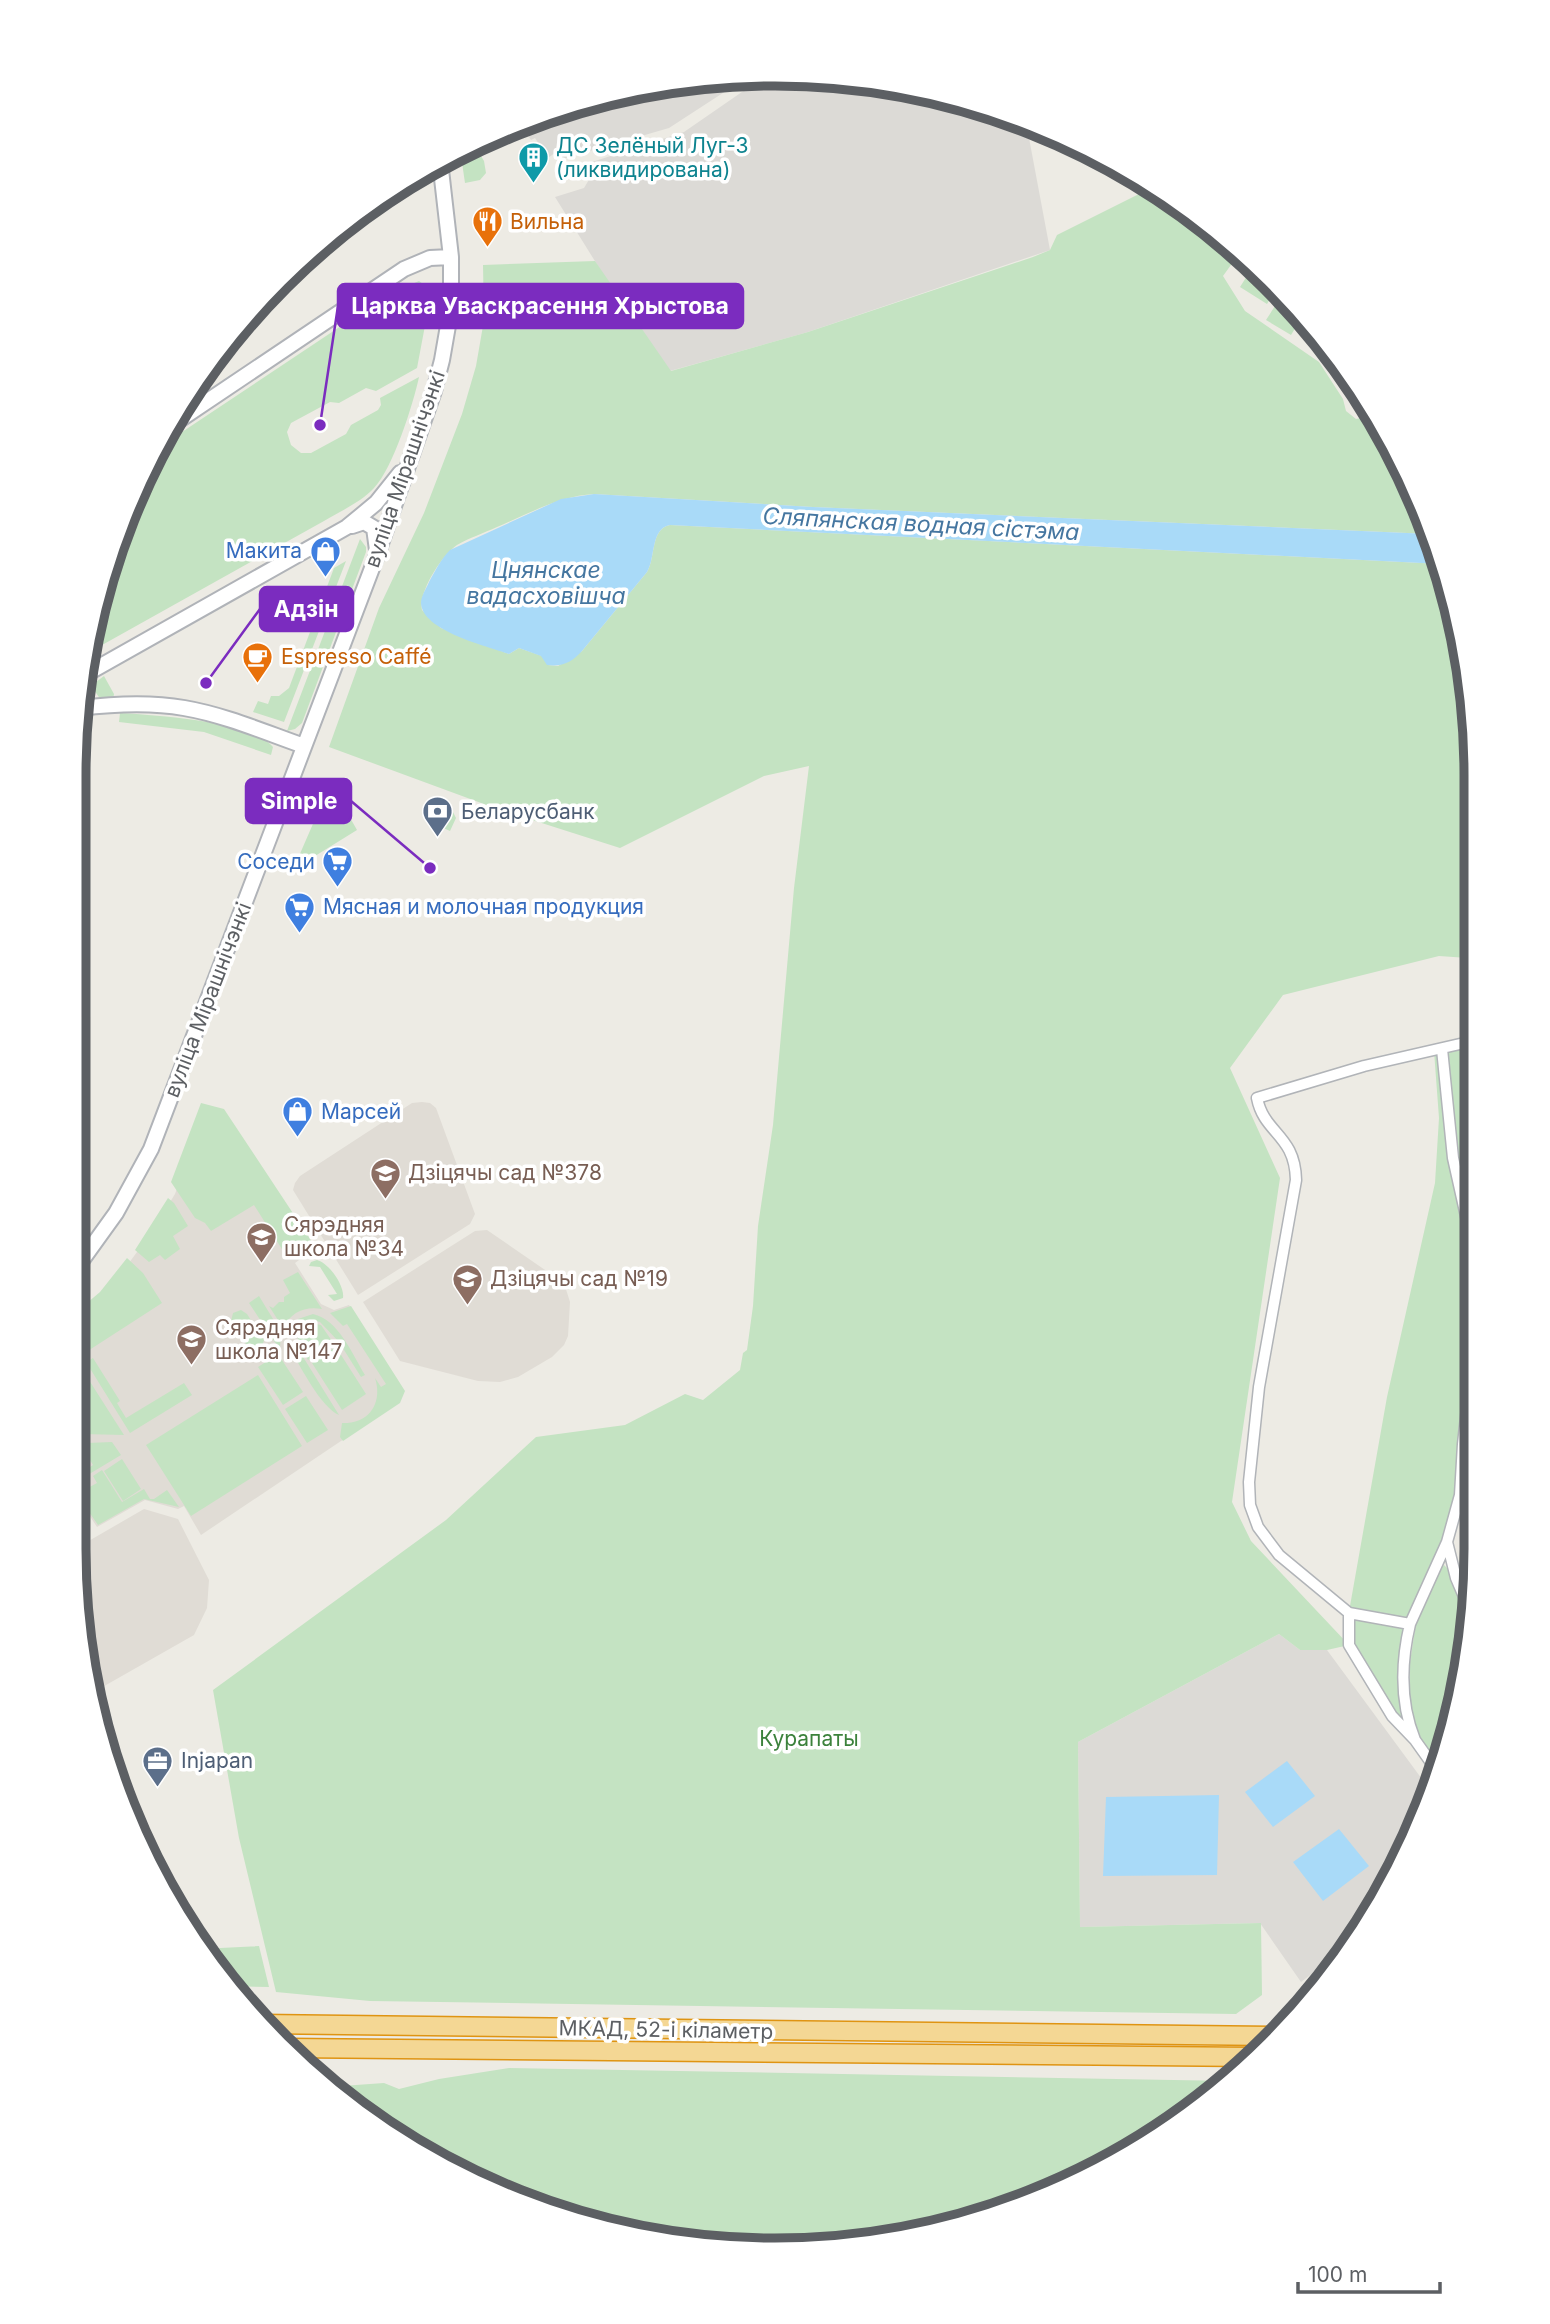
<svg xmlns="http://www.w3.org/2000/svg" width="1550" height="2324" viewBox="0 0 1550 2324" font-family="Inter,sans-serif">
  <rect width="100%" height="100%" fill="#edebe4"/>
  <path fill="#dcdad6" d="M 730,75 L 749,76 L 669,128 L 562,159 L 556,152 L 548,158 L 535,138 L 531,140 L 521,125 L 594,97 Z
    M 765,76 L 867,80 L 1001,111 L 1026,122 L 1050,250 L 808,332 L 670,371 L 603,274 L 555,197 L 584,188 L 590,178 L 589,163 L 684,132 Z
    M 1279,1634 L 1300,1650 L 1327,1650 L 1430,1790 L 1404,1859 L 1343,1950 L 1301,1982 L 1260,1923 L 1080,1927 L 1078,1742 Z"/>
  <path fill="#e0dcd5" d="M 422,1102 L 430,1103 L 436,1108 L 475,1214 L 470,1224 L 358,1295 L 293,1190 L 295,1183 L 300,1176 L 412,1103 Z
    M 207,1106 L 222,1111 L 311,1246 L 310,1252 L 295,1263 L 321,1304 L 334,1310 L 349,1305 L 401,1387 L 399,1402 L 201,1535 L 184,1506 L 178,1509 L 145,1500 L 97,1527 L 80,1501 L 80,1455 L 84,1452 L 80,1434 L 80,1319 L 112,1286 L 151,1233 L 175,1194 Z
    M 487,1230 L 564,1283 L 570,1302 L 568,1336 L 564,1345 L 552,1357 L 518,1377 L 500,1382 L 478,1381 L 400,1361 L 363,1302 L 475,1231 Z
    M 144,1509 L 178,1519 L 209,1580 L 207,1608 L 194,1635 L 92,1693 L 80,1641 L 80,1546 Z"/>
  <path fill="#c4e3c2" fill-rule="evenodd" d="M 473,143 L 484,161 L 486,173 L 480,180 L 465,183 L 460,149 Z
    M 1153,187 L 1241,251 L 1223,276 L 1245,311 L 1319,362 L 1343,399 L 1346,411 L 1356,419 L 1366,417 L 1372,412 L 1404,465 L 1430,534 L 813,507 L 594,494 C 559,496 528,514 497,527 C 484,533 469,538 457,545 C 442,555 418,592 422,610 L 441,628 L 509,654 L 519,648 L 542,656 L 548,665 L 558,666 L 582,651 L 647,572 C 656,557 650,529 670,525 L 1441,564 L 1453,594 L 1475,730 L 1472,1364 L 1460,1495 L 1408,1633 L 1408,1721 L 1399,1724 L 1349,1645 L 1327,1650 L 1300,1650 L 1279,1634 L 1078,1742 L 1080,1927 L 1261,1923 L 1262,1995 L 1236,2014 L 370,2001 L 276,1992 L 239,1838 L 213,1690 L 446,1520 L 536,1437 L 625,1425 L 685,1394 L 703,1400 L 740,1370 L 743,1353 L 747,1350 L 753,1306 L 758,1226 L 773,1125 L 794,888 L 809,766 L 764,776 L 620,848 L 492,807 L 329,747 L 379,608 L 424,513 L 462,414 L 476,366 L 484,320 L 483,265 L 595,261 L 671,371 L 808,332 L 1033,257 L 1050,250 L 1057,235 ZM 1439,956 L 1468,958 L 1460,1045 L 1434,1051 L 1439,1118 L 1435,1183 L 1387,1397 L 1350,1606 L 1348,1644 L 1251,1541 L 1232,1502 L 1280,1178 L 1230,1068 L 1283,995 Z
    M 1254,265 L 1276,289 L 1267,304 L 1240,287 Z
    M 419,281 L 430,289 L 427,315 L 417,368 L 376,391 L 366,388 L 339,403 L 330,402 L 291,423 L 287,432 L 291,445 L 301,453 L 311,453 L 346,434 L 351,425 L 378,410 L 381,405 L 380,398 L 419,377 C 413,405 393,468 374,488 C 361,502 341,511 324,521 L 86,654 C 102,587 117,508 155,450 L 365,310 L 407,286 Z
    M 1282,295 L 1302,317 L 1291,335 L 1266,320 Z
    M 1334,351 L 1360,394 L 1350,400 L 1324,358 Z
    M 360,539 L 366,547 L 366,552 L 302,723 L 295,729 L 287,731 Z
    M 346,561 L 284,722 L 253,712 L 258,701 L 268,704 L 271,696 L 279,696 L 289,688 L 334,568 Z
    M 104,676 L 114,694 L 113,700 L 101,700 L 94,690 L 96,682 Z
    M 120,713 C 154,715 252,721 273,747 L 271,755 L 204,732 L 119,722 Z
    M 438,805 L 453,812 L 456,818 L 450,831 L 430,822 Z
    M 319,810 L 349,816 L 357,830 L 307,861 L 299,856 Z
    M 201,1103 L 224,1109 L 312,1242 L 287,1257 L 254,1205 L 211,1231 L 205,1223 L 195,1218 L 171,1182 Z
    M 168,1198 L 174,1203 L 188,1226 L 173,1236 L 180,1249 L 165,1260 L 160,1255 L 149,1262 L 135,1250 Z
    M 127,1258 L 143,1273 L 162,1303 L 80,1356 L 80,1309 L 100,1292 Z
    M 317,1260 C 329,1263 345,1286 343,1298 L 334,1301 L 328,1295 L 337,1294 L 320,1267 L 309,1266 L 311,1262 Z
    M 298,1272 L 322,1309 C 305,1306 291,1312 283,1328 L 269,1306 L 273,1308 L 279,1302 L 284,1302 L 284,1297 L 290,1293 L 283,1280 Z
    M 259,1296 L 281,1332 L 280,1347 L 278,1347 L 249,1303 Z
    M 351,1306 L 405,1391 L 400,1403 L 343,1441 L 340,1437 L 342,1423 C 369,1424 383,1403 375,1378 L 381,1387 L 386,1384 L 347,1324 L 343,1326 L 330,1313 Z
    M 241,1310 L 247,1314 L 264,1340 L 262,1347 L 257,1351 L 248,1347 L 231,1321 L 233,1313 Z
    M 313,1314 C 339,1320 352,1354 365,1375 L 361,1377 L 339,1342 L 320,1322 C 310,1318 299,1322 294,1332 L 289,1330 L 298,1319 Z
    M 311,1323 L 321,1325 L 334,1344 L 308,1360 C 299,1347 289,1329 311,1323 Z
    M 336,1347 L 366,1394 L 342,1410 L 312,1363 Z
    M 291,1350 L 300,1352 L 339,1415 C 321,1407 301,1368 291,1350 Z
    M 278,1354 L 303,1392 L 283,1405 L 258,1367 Z
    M 93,1358 L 120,1401 L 117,1403 L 126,1418 L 184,1383 L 192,1395 L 130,1433 L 86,1362 Z
    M 80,1366 L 124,1435 L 82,1434 L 80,1429 Z
    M 258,1375 L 302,1446 L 191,1516 L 146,1445 Z
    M 306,1396 L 328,1430 L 307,1443 L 285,1409 Z
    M 112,1442 L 121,1455 L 81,1479 L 86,1489 L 97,1483 L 93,1476 L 102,1470 L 122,1502 L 144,1489 L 150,1499 L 154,1499 L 167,1490 L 179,1507 L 144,1499 L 98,1525 L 80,1499 L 80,1474 L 93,1465 L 85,1452 L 87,1443 Z
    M 122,1459 L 141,1489 L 123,1501 L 104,1471 Z
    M 1444,1565 L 1449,1570 C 1457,1593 1472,1620 1470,1643 L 1454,1652 L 1456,1715 L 1452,1731 L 1439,1766 L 1419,1738 L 1409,1707 L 1410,1662 L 1416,1623 L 1438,1571 Z
    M 259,1946 L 269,1987 L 228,1986 L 200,1949 Z
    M 509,2068 L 1231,2081 L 1126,2156 L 956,2227 L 821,2249 L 730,2249 L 638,2237 L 507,2197 L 348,2105 L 328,2087 L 384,2083 L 399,2089 L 439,2079 Z"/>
  <path fill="#a9daf8" d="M 594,494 L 813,507 L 1430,534 L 1441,564 L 670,525 C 650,529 656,557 647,572 L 582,651 C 572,662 563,667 547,665 L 541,656 L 519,648 L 509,654 C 487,646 422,631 421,603 C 421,596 426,589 429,582 C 435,571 441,559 450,550 L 561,499 Z
    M 1287,1761 L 1315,1796 L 1273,1827 L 1245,1792 Z
    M 1219,1795 L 1217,1875 L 1103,1876 L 1106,1797 Z
    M 1339,1829 L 1369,1866 L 1323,1901 L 1293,1862 Z"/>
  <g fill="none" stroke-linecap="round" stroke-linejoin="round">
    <defs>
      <path id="street" d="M 1442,1049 L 1453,1158 L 1472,1243
        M 1459,1185 L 1473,1185
        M 1349,1613 L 1349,1645 L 1392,1716 L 1415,1740 L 1437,1771
        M 1471,1613 L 1456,1578 L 1447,1542 L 1460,1495 L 1463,1444 L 1472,1364
        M 1410,1624 L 1349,1613 L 1279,1555 L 1258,1527 L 1250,1505 L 1249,1482 L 1259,1387 L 1296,1180 C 1295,1134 1264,1134 1257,1098 L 1364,1066 L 1473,1041
        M 1415,1740 C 1400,1703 1401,1662 1410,1624 L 1447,1542"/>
      <path id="secondary" d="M 172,425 L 404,269 L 430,258 L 451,257
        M 352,526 L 364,522 L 374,528 L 377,550
        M 81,677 L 347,527 L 376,503 L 400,473
        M 80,708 C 113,704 150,702 184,708 C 225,715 264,732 304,746
        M 80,1263 L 116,1213 L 151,1149 L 377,555 L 434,391 L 442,360 L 449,320 L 451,288 L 451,257 L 440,161"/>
      <path id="highway" d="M 261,2024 L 1277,2036
        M 287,2048 L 1256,2057"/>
    </defs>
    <use href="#street" stroke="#b1b4b8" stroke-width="13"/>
    <use href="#secondary" stroke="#b0b3b8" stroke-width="18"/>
    <use href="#highway" stroke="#df9412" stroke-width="21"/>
    <use href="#street" stroke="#fff" stroke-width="10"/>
    <use href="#secondary" stroke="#fff" stroke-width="14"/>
    <use href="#highway" stroke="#f4d794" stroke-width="18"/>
  </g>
  <defs>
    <symbol id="building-pin" viewBox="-11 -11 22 30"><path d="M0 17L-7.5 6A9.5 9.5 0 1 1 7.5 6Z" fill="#0f9aa8" stroke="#fff"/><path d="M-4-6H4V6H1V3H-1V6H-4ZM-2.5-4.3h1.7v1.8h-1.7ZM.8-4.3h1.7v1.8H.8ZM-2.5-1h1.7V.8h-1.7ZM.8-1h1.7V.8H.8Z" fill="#fff"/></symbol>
    <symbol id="restaurant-pin" viewBox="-11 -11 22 30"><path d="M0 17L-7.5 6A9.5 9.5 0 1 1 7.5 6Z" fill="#e8710a" stroke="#fff"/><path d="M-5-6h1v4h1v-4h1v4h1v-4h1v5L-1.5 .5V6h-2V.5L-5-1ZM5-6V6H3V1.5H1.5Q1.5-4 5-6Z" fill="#fff"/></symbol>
    <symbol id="shop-pin" viewBox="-11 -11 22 30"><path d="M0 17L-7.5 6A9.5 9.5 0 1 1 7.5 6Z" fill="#3f7fe0" stroke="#fff"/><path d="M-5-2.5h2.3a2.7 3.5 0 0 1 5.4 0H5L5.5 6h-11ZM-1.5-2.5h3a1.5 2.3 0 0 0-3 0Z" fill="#fff"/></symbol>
    <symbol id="cafe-pin" viewBox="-11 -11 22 30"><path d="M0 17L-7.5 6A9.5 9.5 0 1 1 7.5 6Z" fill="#e8710a" stroke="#fff"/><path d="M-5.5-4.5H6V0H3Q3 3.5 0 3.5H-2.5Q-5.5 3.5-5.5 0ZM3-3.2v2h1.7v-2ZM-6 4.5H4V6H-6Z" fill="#fff"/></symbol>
    <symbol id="bank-pin" viewBox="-11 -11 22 30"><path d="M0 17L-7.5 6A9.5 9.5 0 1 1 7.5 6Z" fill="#5c6f8a" stroke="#fff"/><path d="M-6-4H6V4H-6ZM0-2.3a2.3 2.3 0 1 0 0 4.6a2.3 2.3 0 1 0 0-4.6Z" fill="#fff"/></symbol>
    <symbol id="supermarket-pin" viewBox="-11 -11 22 30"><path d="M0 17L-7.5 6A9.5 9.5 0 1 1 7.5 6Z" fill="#3f7fe0" stroke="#fff"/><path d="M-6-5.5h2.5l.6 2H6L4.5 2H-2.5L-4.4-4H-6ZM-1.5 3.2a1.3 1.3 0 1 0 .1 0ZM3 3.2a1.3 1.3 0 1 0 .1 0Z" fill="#fff"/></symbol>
    <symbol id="school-pin" viewBox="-11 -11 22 30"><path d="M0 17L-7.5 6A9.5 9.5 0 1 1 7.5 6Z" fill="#8d6e63" stroke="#fff"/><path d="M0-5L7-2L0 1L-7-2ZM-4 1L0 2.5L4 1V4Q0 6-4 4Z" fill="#fff"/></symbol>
    <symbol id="office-pin" viewBox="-11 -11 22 30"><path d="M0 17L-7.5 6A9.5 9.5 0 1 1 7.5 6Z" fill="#5c6f8a" stroke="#fff"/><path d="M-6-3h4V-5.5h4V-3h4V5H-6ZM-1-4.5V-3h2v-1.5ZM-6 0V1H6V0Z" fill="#fff"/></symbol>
  </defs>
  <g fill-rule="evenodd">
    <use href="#building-pin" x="516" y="140" width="35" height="47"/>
    <use href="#restaurant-pin" x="470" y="204" width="35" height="47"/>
    <use href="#shop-pin" x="308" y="534" width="35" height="47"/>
    <use href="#cafe-pin" x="240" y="640" width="35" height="47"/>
    <use href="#bank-pin" x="420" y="794" width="35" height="47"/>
    <use href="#supermarket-pin" x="320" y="844" width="35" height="47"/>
    <use href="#supermarket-pin" x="282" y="890" width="35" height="47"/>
    <use href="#shop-pin" x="280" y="1094" width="35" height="47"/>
    <use href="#school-pin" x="368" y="1156" width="35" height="47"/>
    <use href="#school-pin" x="244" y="1220" width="35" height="47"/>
    <use href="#school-pin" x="450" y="1262" width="35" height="47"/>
    <use href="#school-pin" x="174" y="1322" width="35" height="47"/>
    <use href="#office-pin" x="140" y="1744" width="35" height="47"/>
  </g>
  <g text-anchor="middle" stroke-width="7" stroke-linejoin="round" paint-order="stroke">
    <g font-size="21" fill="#0d838f" stroke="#fff" text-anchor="start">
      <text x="556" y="153">ДС Зелёный Луг-3<tspan x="556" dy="24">(ликвидирована)</tspan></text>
    </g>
    <g font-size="21" fill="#c56008" stroke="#fff" text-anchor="start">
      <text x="510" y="229">Вильна</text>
      <text x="281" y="664">Espresso Caffé</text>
    </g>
    <g font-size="21" fill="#5c5f63" stroke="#fff">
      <text transform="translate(405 469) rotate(-71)" y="7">вуліца Мірашнічэнкі</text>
      <text transform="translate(208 1000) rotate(-69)" y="7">вуліца Мірашнічэнкі</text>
      <text transform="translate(666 2030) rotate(1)" y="7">МКАД, 52-і кіламетр</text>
    </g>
    <g font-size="21" fill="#366cbe" stroke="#fff" text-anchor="end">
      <text x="302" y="558">Макита</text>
      <text x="315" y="869">Соседи</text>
      <text x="323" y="914" text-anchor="start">Мясная и молочная продукция</text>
      <text x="321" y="1119" text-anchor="start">Марсей</text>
    </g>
    <g font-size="21" fill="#4e5e75" stroke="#fff" text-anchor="start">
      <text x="461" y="819">Беларусбанк</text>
      <text x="181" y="1768">Injapan</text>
    </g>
    <g font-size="21" fill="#785e54" stroke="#fff" text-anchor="start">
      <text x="408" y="1180">Дзіцячы сад №378</text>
      <text x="284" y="1232">Сярэдняя<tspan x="284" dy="24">школа №34</tspan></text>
      <text x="490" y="1286">Дзіцячы сад №19</text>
      <text x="215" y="1335">Сярэдняя<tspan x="215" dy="24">школа №147</tspan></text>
    </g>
    <g font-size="21" fill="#3c823c" stroke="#fff">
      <text x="809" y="1746">Курапаты</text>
    </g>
    <g font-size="23" font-style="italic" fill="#4576a0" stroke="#fff">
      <text transform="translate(921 524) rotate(3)" y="8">Сляпянская водная сістэма</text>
      <text x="546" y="578">Цнянскае<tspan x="546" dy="26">вадасховішча</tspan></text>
    </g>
  </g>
  <path d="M0 0H1550V2324H0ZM775 86H775A689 689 0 0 1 1464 775V1549A689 689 0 0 1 775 2238H775A689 689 0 0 1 86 1549V775A689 689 0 0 1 775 86Z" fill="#fff" fill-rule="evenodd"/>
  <path fill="none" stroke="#5c5f63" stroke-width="9" d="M775 86H775A689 689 0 0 1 1464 775V1549A689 689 0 0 1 775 2238H775A689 689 0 0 1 86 1549V775A689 689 0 0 1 775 86Z"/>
  <path fill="none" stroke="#7b2cbf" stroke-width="2.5" d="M320 425L338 306M206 683L260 609M430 868L351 801"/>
  <g fill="#7b2cbf" stroke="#fff" stroke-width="2.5">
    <circle cx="320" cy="425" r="7"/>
    <circle cx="206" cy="683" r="7"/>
    <circle cx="430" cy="868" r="7"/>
  </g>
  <g fill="#7b2cbf" stroke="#7b2cbf" stroke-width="2.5">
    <rect x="338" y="284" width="405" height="44" rx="7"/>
    <rect x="260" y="587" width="93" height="44" rx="7"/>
    <rect x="246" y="779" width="105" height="44" rx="7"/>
  </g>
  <g font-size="23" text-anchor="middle" font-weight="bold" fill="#fff">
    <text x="540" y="314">Царква Уваскрасення Хрыстова</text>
    <text x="306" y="617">Адзін</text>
    <text x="299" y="809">Simple</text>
  </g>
  <path d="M1298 2282v10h142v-10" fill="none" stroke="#5c5f63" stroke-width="3.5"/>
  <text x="1308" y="2282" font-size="21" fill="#5c5f63" stroke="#ffffff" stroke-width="5" paint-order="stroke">100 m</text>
</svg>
